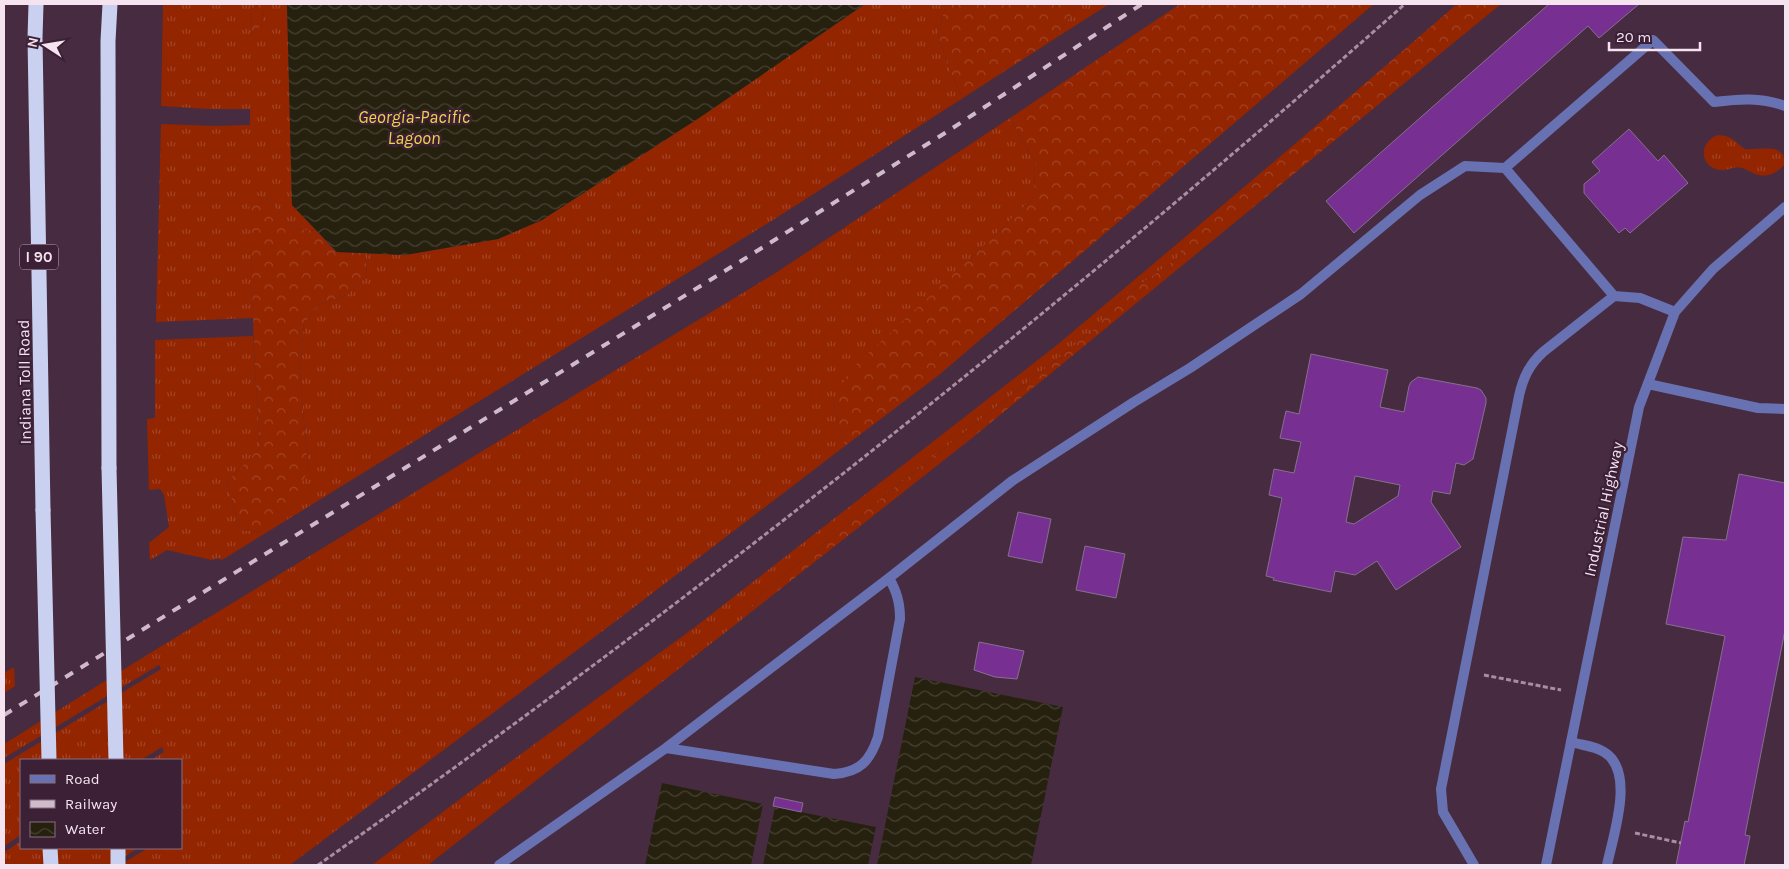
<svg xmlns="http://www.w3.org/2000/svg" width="1789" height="869" viewBox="0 0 1789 869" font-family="Karla,sans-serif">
  <defs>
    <pattern id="grass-tufts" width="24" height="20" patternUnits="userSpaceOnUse" patternTransform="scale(1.25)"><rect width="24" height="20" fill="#932500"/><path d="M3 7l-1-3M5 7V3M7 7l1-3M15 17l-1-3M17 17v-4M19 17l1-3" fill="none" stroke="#a34426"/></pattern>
    <pattern id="forest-crowns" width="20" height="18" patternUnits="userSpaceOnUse" patternTransform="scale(1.25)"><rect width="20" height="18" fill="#932500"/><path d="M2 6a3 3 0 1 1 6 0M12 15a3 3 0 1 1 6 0" fill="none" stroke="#a34426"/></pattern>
    <pattern id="water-waves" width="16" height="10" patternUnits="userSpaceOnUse" patternTransform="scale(1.25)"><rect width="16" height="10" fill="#26210f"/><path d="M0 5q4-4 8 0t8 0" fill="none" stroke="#464132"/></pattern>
  </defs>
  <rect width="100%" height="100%" fill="#472b40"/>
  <path fill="url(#grass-tufts)" d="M 163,4 L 252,4 L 251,36 L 262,24 L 265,4 L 287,4 L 292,205 L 317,231 L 295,229 L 268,200 L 250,193 L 253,318 L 156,322 L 161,124 L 216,126 L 250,125 L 250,109 L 208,109 L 161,106 Z
    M 865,4 L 946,4 L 938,35 L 950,71 L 963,98 L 773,220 L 222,560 L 218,558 L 212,560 L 167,550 L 150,560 L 149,543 L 169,527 L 164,495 L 160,489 L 149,490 L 147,419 L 155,418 L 155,340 L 253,336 L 260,448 L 227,482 L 240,530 L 261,532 L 308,471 L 300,372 L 304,323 L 320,304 L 347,295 L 367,276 L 365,253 L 405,255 L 498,239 L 542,220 L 702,116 Z
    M 1078,4 L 1109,4 L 1056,38 Z
    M 1010,118 L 1035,162 L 1034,197 L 972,257 L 833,403 L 845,446 L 612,624 L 290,865 L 120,865 L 148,848 L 181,848 L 181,760 L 151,760 L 164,752 L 162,747 L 141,760 L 21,760 L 21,835 L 4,846 L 4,764 L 161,669 L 159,665 L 4,758 L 4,744 L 155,650 L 774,274 Z
    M 1718,135 C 1734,136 1734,142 1745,149 C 1759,151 1787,141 1784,165 C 1776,174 1764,179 1753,173 C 1749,171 1746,169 1742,168 C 1733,165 1726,173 1716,169 C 1698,163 1701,140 1718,135 Z
    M 1184,238 L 1179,257 L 1114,303 L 1096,328 L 763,592 L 745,617 L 428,865 L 372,865 L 480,784 L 695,627 L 1057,345 Z
    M 14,667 L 15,686 L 4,693 L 4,673 Z
    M 21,841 L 21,848 L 138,848 L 111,865 L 4,865 L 4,848 L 6,851 Z"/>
  <path fill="url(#forest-crowns)" d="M 252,4 L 265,4 L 262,24 L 251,37 Z
    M 946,4 L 1078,4 L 1056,38 L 963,98 L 950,71 L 938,35 Z
    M 1180,4 L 1374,4 L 939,375 L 845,446 L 833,403 L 849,371 L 972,257 L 1034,197 L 1035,162 L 1010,118 Z
    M 1457,4 L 1501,4 L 972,438 L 745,617 L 763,592 L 1096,328 L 1114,303 L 1179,257 L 1184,238 L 1296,143 Z
    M 249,192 L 268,200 L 295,229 L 317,231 L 336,252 L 365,253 L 367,276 L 347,295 L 320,304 L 304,323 L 300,372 L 308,471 L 293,499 L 261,532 L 240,530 L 227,482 L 260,448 L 254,350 Z"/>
  <path fill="url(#water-waves)" d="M 287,4 L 865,4 L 702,116 L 542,220 L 498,239 L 405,255 L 337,252 L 292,205 Z
    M 915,677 L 1063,707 L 1031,865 L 877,865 Z
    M 662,783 L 763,804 L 751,865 L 645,865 Z
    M 775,807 L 876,827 L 868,865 L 763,865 Z"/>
  <path fill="#773091" stroke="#85708e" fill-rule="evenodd" d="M 1549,4 L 1639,4 L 1599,38 L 1588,26 L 1354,233 L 1326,201 Z
    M 1629,129 L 1658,161 L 1664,155 L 1688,183 L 1630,233 L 1625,228 L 1619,233 L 1584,193 L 1584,184 L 1600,171 L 1592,162 Z
    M 1311,354 L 1388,370 L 1380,407 L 1404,412 L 1409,386 L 1411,382 L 1418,377 L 1477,388 L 1481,390 L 1486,398 L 1486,403 L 1473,459 L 1464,465 L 1456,463 L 1450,494 L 1433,491 L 1431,502 L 1461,547 L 1396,590 L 1377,561 L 1355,575 L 1335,571 L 1331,592 L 1273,580 L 1274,578 L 1266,576 L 1282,498 L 1269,495 L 1274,469 L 1294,473 L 1301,442 L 1280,438 L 1286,411 L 1299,414 ZM 1355,476 L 1400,485 L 1398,496 L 1354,524 L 1346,522 Z
    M 1739,474 L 1785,483 L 1785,630 L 1745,835 L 1750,836 L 1744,865 L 1676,865 L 1685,821 L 1688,822 L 1725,636 L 1666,624 L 1683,537 L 1726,540 Z
    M 1018,512 L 1051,519 L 1042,563 L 1008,556 Z
    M 1085,546 L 1125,554 L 1116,598 L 1076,590 Z
    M 979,642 L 1024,651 L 1017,679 L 995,677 L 974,670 Z
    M 775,797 L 803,803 L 801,812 L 773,806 Z"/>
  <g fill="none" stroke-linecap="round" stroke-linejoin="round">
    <path stroke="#a68fa0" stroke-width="3" stroke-dasharray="5 2.5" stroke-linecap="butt" d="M 1484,675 L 1561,690
      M 1635,833 L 1681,843
      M 318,865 C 696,599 1059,310 1405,4"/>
    <path stroke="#6872b2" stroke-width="10" d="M 1505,168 L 1653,40 L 1714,102 C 1739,99 1761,97 1785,106
      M 1648,384 L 1758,408 L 1785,409
      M 1571,742 C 1581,745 1595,746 1604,752 C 1636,771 1613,836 1607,865
      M 666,748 L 834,774 C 860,772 870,761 878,737 L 900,619 C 900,603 897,592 889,578
      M 499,865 L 666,748 L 889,578 L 1012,481 L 1134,402 L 1190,368 L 1301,294 L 1420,195 L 1465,166 L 1505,168 L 1614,296
      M 1474,865 L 1443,812 L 1441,789 L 1519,396 C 1523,378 1529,365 1543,352 L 1614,296 L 1640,298 L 1675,312"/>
    <path stroke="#6872b2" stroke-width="10" d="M 1546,865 L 1639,407 L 1675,312 L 1713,269 L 1785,207"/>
    <path stroke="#c9d0f0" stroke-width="15" d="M 36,4 L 35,38 L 43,510
      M 109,468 L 108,41 L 110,4
      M 50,848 L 51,865
      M 118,848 L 118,865"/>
    <path stroke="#cebac9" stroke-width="4" stroke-dasharray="9 9" stroke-linecap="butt" d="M 4,715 L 741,261 L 945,133 L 1142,4"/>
    <path stroke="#c9d0f0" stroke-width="15" d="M 109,468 L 116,760
      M 43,510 L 49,760"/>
  </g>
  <g text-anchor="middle" stroke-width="4.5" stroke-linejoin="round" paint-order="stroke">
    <rect fill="#3c2136" stroke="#bea9b8" stroke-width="1" x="20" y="244.5" width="38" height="25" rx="4"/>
    <g font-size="15" font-weight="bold" fill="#f5e3f0">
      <text x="39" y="262">I 90</text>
    </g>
    <g font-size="16" fill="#f5e3f0" stroke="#3c2136">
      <text transform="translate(24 382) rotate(-91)" y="6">Indiana Toll Road</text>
      <text transform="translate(1603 509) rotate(-78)" y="6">Industrial Highway</text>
    </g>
    <g font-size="18" font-style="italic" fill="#f1d24a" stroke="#3c2136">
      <text x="414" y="123">Georgia-Pacific<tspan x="414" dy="21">Lagoon</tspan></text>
    </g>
  </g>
  <rect width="1789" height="869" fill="none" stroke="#f5e3f0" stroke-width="10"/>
  <rect x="20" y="759" width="162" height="90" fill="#3c2136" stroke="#866f80"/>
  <rect x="30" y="775" width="25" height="8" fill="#6872b2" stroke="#866f80"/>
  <text x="65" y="784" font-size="15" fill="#f5e3f0">Road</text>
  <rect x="30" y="800" width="25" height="8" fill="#cebac9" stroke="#866f80"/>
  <text x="65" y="809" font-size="15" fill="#f5e3f0">Railway</text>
  <rect x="30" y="822" width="25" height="15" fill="url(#water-waves)" stroke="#866f80"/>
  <text x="65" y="834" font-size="15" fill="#f5e3f0">Water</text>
  <g transform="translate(45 45) rotate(282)" stroke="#3c2136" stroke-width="4" paint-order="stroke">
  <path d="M0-4L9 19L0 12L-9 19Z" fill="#f5e3f0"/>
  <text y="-8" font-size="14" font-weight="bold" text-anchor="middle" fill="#f5e3f0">N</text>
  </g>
  <path d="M1609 42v8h91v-8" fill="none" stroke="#f5e3f0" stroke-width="2.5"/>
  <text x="1616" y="42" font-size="15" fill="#f5e3f0" stroke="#3c2136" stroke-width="4" paint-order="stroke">20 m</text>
</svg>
